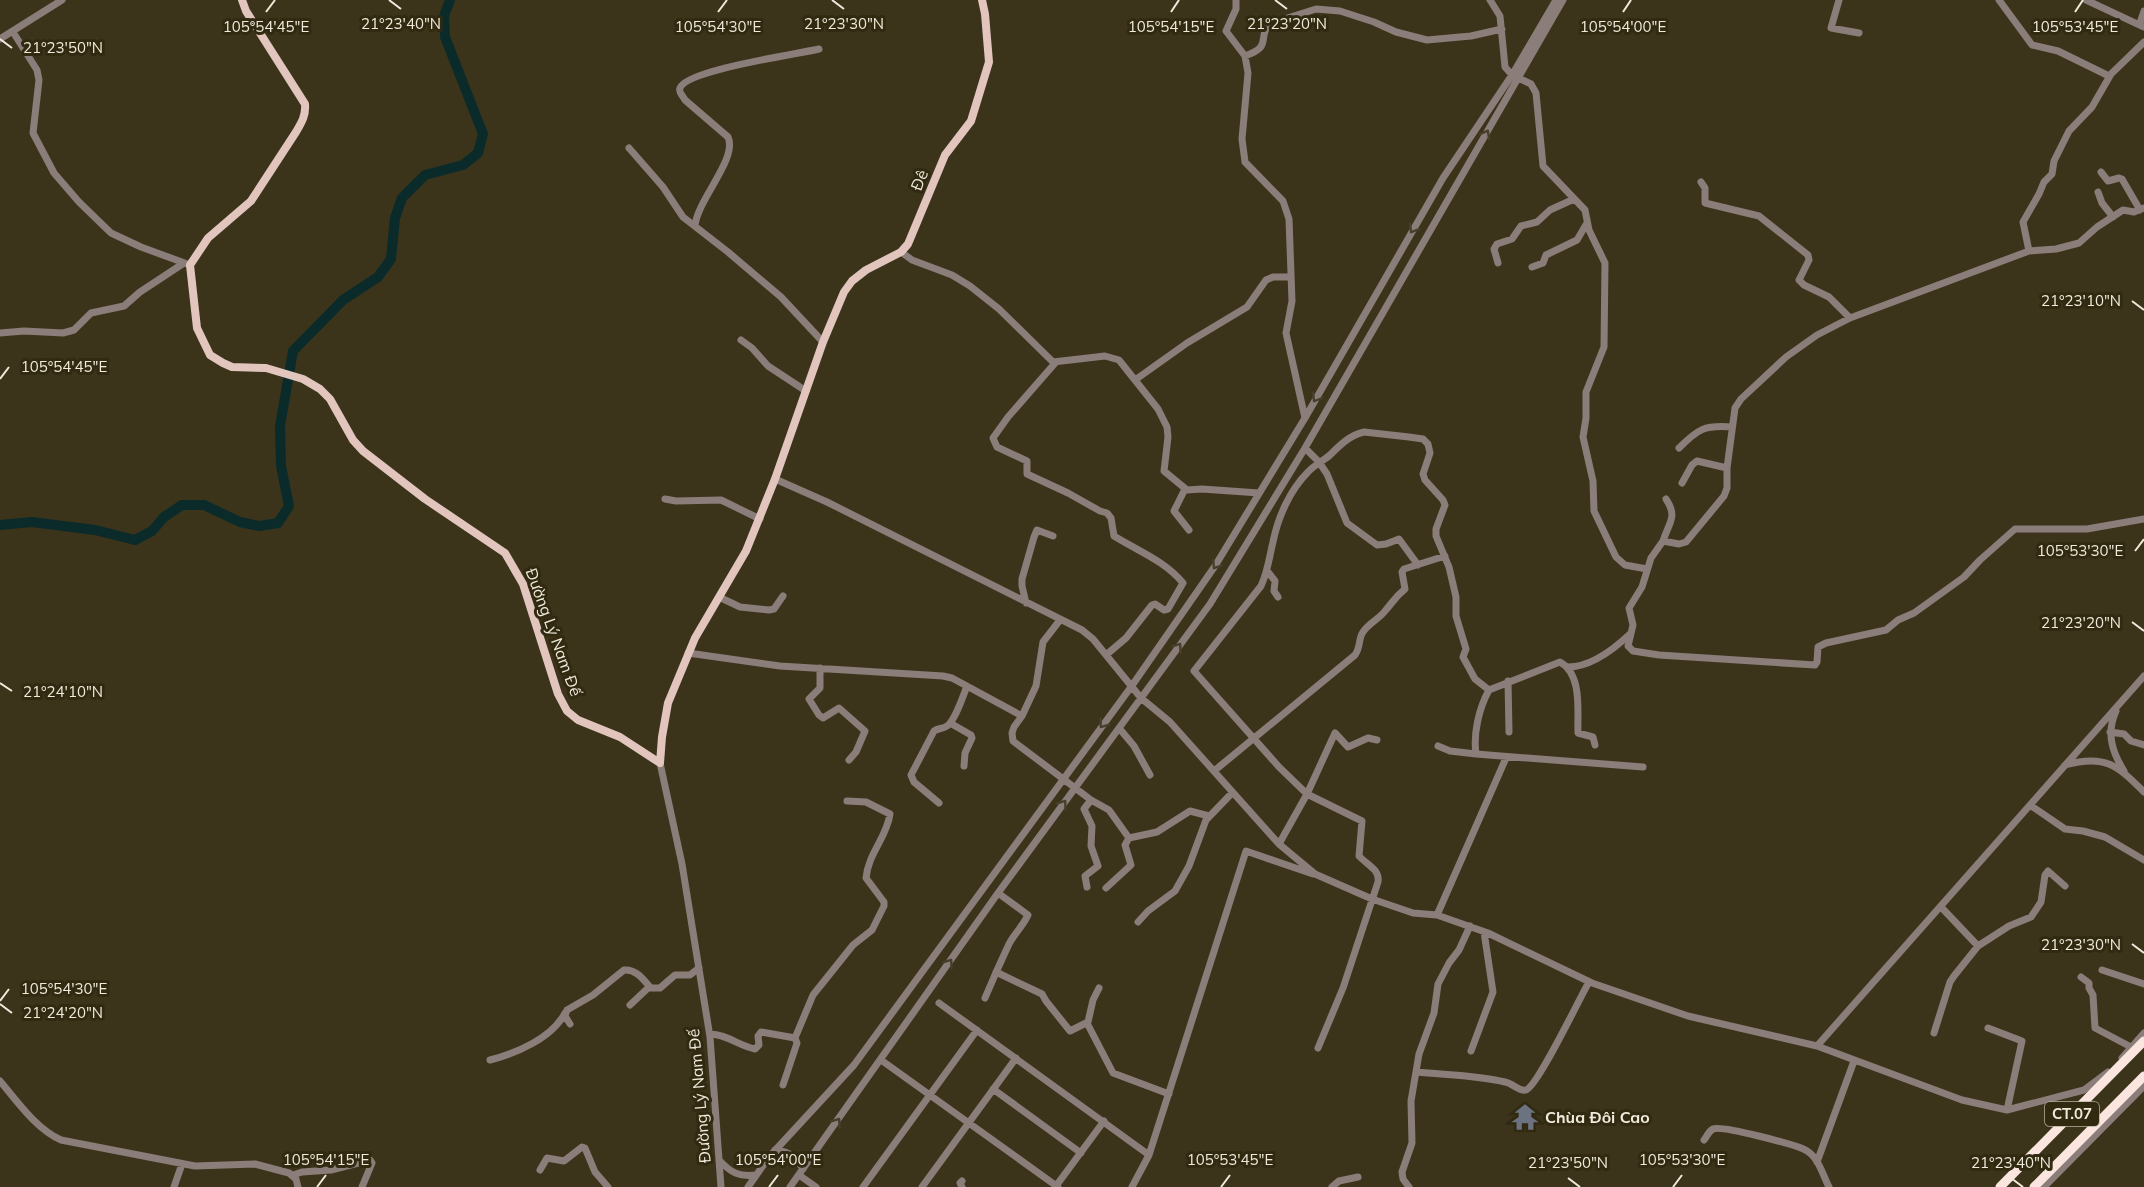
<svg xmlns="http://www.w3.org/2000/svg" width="2144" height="1187" viewBox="0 0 2144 1187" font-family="Mulish,sans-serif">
  <rect width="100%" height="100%" fill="#3b341b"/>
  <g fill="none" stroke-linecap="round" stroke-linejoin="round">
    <path stroke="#0b2b2b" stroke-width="10" d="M 0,525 L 32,522 L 95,530 L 135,540 L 152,531 L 164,517 L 182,505 L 204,505 L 240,522 L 259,526 L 278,523 L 289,506 L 281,466 L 280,426 L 293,351 L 343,300 L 378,277 L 391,259 L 395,218 L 402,198 L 425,175 L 463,165 L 478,153 L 483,134 L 445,37 L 444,16 L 450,0"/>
    <path stroke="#8b7d79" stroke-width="7" d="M 1236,0 L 1236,9 L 1226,31 L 1245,56 L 1248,73 L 1242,139 L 1245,162 L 1283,201 L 1289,219 L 1292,301 L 1286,333 L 1305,418
      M 1490,0 L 1500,16 L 1505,67 L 1512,75 L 1531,84 L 1536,93 L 1543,166 L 1585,210 L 1589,230 L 1605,263 L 1604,347 L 1586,392 L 1586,418 L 1583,437 L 1593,481 L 1594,511 L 1616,557 L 1625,565 L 1647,569
      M 1839,0 L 1831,28 L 1859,33
      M 1999,0 L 2032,45 L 2058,51 L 2109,76
      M 2086,0 L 2144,27
      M 2140,23 L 2144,11
      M 13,32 L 37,70 L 39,80 L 33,133 L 54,173 L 79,202 L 111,233 L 141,247 L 190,265
      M 0,39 L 62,0
      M 1245,56 C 1273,46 1257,39 1269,24 L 1316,9 L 1340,11 L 1374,22 L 1396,32 L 1427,40 L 1471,36 L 1502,29
      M 629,148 L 663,187 L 683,217 L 728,252 L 781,297 L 823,342
      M 2101,172 L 2108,181 L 2119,178 L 2122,179 L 2140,210
      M 1701,182 L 1705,188 L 1705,203 L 1759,216 L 1808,255 L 1809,260 L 1799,280 L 1804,285 L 1829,297 L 1850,318
      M 2098,192 L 2102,203 L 2113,217
      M 2144,208 L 2134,212 L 2123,210 L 2097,227 L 2079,243 L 2056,249 L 2029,251 L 1850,318 L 1817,335 L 1786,357 L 1741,399 L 1735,408 L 1727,468 L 1727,488 L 1724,496 L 1686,542 L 1679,544 L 1663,541 L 1651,558 L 1642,587 L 1629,608 L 1633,625 L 1628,646 L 1633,651 L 1659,655 L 1815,665 L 1817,662 L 1818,647 L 1826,643 L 1886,630 L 1898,620 L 1914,613 L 1964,577 L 1980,560 L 2015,529 L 2087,529 L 2144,519
      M 695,226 C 697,200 738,159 728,137 L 685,100 C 683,96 678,92 680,88 C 686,70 798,54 819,49
      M 2029,251 L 2023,222 L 2039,194 L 2044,182 L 2052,174 L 2054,161 L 2069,131 L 2092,107 L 2111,74 L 2144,42
      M 901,252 L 912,260 L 952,275 L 970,286 L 999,309 L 1053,362 L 1105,356 L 1119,360 L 1158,409 L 1167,427 L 1168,437 L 1164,471 L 1187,490 L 1202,489 L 1259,493
      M 1498,263 L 1494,249 L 1497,244 L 1512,239 L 1521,226 L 1537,222 L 1550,210 L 1574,199
      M 1532,267 L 1543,263 L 1546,255 L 1577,240 L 1587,223
      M 0,333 L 24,331 L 63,333 L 74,330 L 91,313 L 124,306 L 140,292 L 184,263
      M 741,340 L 752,348 L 768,366 L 806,391
      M 1056,362 L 1008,417 L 993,438 L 997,447 L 1027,461 L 1027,474 L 1068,493 L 1100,511 L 1107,513 L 1111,518 L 1114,536 C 1138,551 1165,561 1183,583 L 1168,609 L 1164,610 L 1155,604 L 1152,605 L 1126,638 L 1106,655
      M 1135,380 L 1187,343 L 1247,307 L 1266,280 L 1273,277 L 1290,277
      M 1305,448 L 1319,462 L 1327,474 L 1347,523 L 1377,545 L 1386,544 L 1399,539 L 1418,565
      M 1679,448 C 1698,429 1704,425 1732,427
      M 775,479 L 827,502 L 1082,630 L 1093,639 L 1141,698 L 1170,722 L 1279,844 L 1315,874 L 1372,899 L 1413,913 L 1437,915 L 1488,933 L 1592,983 L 1688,1016 L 1817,1046 L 2144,676
      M 1682,483 L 1692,465 L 1697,461 L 1727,468
      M 1185,489 L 1174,511 L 1189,530
      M 665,499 L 676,501 L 721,500 L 760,519
      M 1663,541 C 1669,522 1678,517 1666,499
      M 1268,572 L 1275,581 L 1274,591 L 1278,597
      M 719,597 L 740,607 L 769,610 L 774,609 L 783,596
      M 1026,603 L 1022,586 L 1022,579 L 1034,537 L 1037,530 L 1053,536
      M 1060,620 L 1043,642 L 1036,686 L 1022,716 L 1014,727 L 1012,733 L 1013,741 L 1091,800 L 1109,810 L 1129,838 L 1157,832 L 1190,811 L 1209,816
      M 688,653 L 780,666 L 943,676 L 952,678 L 1022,716
      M 1568,667 C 1591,667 1613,650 1630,634
      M 820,668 L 820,688 L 809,699 L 819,715 L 823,718 L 839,708 L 865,731 L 856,752 L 849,760
      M 1508,681 L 1509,732
      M 2116,711 C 2106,733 2112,752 2124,771
      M 950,723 L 971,735 L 972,738 L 965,753 L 964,766
      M 1119,728 L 1134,746 L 1150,775
      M 2110,732 L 2124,734 L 2131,741 L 2144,745
      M 1595,745 L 1593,737 L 1578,733 C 1577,712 1583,675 1560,662 L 1489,690 C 1479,708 1473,734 1476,754 L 1643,767
      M 1438,746 L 1450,751 L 1476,754
      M 660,763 L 682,864 L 710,1037 L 721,1187
      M 2065,765 C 2105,754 2117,765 2144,792
      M 1214,771 L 1355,655 C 1361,647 1358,639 1363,632 C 1369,623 1379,619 1385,611 C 1393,602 1395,597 1405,589 L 1402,572 L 1404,569 L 1445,556
      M 939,803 L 914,782 L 911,775 L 934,731 C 938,728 943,729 947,726 C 955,721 963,696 967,686
      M 2030,805 L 2065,829 L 2083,831 L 2105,837 L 2144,860
      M 1279,844 L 1307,794 L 1335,733 L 1348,747 L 1368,738 L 1377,740
      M 1087,887 L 1085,876 L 1098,866 L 1091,846 L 1092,826 L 1084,809 L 1091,800
      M 1106,888 L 1131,865 L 1125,845 L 1129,838
      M 1941,907 L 1978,946
      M 1437,915 L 1506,758
      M 1138,922 L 1148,911 L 1175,891 L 1189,866 L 1206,820 L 1232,793
      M 2102,970 L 2144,984
      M 996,972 L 1042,994 L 1046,1001 L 1070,1031 L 1088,1022 L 1093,1000 L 1099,988
      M 2081,977 L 2089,983 L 2089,988 L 2093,995 L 2095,1028 L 2131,1047
      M 985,998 C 993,979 1001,961 1009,944 C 1014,934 1023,926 1028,915 L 998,893
      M 939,1003 L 1149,1155
      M 630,1005 L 648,988 L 660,988 L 675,975 L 690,975 L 699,968
      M 1087,1023 L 1113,1073 L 1169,1094
      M 570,1024 L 565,1016 L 567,1010 L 593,995 L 624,970 C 636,969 643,979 650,987
      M 1988,1028 L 2022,1041 L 2007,1110
      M 1934,1033 L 1950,982 L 1954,976 L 1978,946 L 2009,926 L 2031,917 L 2041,902 L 2045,875 L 2048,871 L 2065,886
      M 710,1034 C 726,1034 739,1046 755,1049 L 759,1045 L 758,1036 L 761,1032 L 795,1038
      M 1817,1046 L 1962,1100 L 2007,1110 L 2084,1090 L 2108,1072
      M 1318,1048 L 1343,988 L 1378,882 C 1380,869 1367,865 1359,856 L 1362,821 L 1307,794 L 1279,767 L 1194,671 L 1261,586 C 1268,571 1269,558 1273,542 C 1278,517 1290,490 1308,472 C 1314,465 1323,461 1330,455 C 1340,445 1350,435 1364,432 L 1409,437 L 1423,439 L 1428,444 L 1430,453 L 1423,474 L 1425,480 L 1443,500 L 1445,505 L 1436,529 L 1436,536 L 1449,567 L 1456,597 L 1456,616 L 1466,649 L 1463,657 L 1475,679 L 1489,690
      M 1471,1051 L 1493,992 L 1484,932
      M 2122,1058 L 2144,1033
      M 490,1060 C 517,1053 552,1038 565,1013
      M 881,1060 L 1058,1187
      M 1417,1072 C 1446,1075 1477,1075 1505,1082 C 1512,1083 1520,1092 1526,1090 C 1538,1086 1580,997 1589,982
      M 0,1081 C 17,1101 36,1129 61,1140 L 195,1166 L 255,1164 L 289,1173 L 296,1179 L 298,1187
      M 783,1085 L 797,1043 L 795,1038 L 813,995 L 853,945 L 872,930 L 884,906 L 884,902 L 866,878 C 868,854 887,837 890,814 L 866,802 L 847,801
      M 993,1089 L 1081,1153
      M 1704,1140 C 1707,1136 1709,1131 1713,1129 C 1721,1125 1798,1145 1807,1151 C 1819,1158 1823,1176 1829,1187
      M 775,1150 C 789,1151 796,1157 803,1169
      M 719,1160 C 731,1173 739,1177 756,1175
      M 1817,1162 L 1854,1061
      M 540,1170 L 547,1158 L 564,1161 L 582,1147 L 585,1148 L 595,1172 L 608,1187
      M 293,1175 L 302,1172 L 331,1170 L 370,1160 L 372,1163 L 362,1187
      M 799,1175 L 816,1187
      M 962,1181 L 960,1183 L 962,1187
      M 1056,1186 L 1104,1121
      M 174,1187 L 182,1164
      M 748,1187 L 769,1157 L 854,1065 L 1131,687 L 1215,566 L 1305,418 L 1443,178 L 1512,75 L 1556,0
      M 790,1187 L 998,893 L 1210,604 L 1305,448 L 1563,0
      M 863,1187 L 977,1030
      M 922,1187 L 1016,1058
      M 1132,1187 L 1149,1155 L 1246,851 L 1313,874
      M 1332,1187 L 1339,1181 L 1358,1177
      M 1409,1187 L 1403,1179 L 1402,1172 L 1412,1143 L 1411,1101 L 1419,1054 L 1434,1013 L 1438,984 L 1449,963 L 1459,950 L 1470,926
      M 2044,1187 L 2144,1086"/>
    <path stroke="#e2c5bd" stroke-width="8" d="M 242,0 L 246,11 L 305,104 C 306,115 302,122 296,132 L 251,201 L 208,238 L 190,265 L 197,328 L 210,355 L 223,363 L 232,367 L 266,368 L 303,379 L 320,389 L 330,399 L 353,440 L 363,451 L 425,499 L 505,553 L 523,584 L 558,694 L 567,711 L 578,720 L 620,737 L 660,763 L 662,737 L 668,703 L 695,638 L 746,551 L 775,479 L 823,342 L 844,292 L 852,281 L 866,270 L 901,252 L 908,244 L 945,155 L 971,121 L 989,62 L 985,14 L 982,0"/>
    <path stroke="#fae6df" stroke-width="9" d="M 2000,1187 L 2144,1041
      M 2034,1187 L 2144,1076"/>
  </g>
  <defs><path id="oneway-chevron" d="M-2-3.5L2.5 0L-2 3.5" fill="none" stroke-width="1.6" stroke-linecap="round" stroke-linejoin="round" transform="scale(1.5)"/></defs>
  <g stroke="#483f2b">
    <use href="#oneway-chevron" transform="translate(1486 134) rotate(-61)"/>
    <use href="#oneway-chevron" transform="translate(1413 229) rotate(120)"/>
    <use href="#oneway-chevron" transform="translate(1316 398) rotate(120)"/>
    <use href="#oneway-chevron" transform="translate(1216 565) rotate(123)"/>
    <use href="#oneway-chevron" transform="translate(1178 647) rotate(-54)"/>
    <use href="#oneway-chevron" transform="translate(1103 724) rotate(126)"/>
    <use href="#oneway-chevron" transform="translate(1063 804) rotate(-54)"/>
    <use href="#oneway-chevron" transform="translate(949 963) rotate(-55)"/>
    <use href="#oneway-chevron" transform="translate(837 1122) rotate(-55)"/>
  </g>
  <path fill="none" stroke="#efeadb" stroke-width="2" d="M 389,0 L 401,9M 832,0 L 844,9M 1275,0 L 1287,9M 266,12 L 275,0M 718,12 L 727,0M 1171,12 L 1179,0M 1623,12 L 1631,0M 2075,12 L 2083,0M 0,39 L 12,48M 2132,301 L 2144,310M 0,379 L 9,367M 2135,551 L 2144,539M 2132,622 L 2144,631M 0,683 L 12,691M 2132,944 L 2144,953M 0,1001 L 9,989M 0,1004 L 12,1013M 1568,1178 L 1580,1187M 2011,1178 L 2023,1187M 317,1187 L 326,1175M 769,1187 L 778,1175M 1221,1187 L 1230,1175M 1673,1187 L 1682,1175"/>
  <defs>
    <symbol id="temple-bare" viewBox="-9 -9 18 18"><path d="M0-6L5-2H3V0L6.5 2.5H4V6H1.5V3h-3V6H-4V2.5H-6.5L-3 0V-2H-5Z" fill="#6b7280" stroke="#312a11" stroke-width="2.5" paint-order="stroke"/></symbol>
  </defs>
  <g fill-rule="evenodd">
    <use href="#temple-bare" x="1506" y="1098" width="38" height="38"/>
  </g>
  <g text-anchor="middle" stroke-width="6" stroke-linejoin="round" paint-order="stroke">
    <rect fill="#312a11" stroke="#b6b09e" stroke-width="1.5" x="2045" y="1102" width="54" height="24" rx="4.5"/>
    <g font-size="15" font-weight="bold" fill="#efeadb">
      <text x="2072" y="1119">CT.07</text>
    </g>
    <g font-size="16" fill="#efeadb" stroke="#312a11">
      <text transform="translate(919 180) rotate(-68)" y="6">Đê</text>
      <text transform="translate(554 632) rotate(70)" y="6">Đường Lý Nam Đế</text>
      <text transform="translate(699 1096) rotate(-95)" y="6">Đường Lý Nam Đế</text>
    </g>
    <g font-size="16" font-weight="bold" fill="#efeadb" stroke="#312a11" text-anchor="start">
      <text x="1545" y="1123">Chùa Đôi Cao</text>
    </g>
  </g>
  <g font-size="15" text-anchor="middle" fill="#efeadb" stroke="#312a11" stroke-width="6" stroke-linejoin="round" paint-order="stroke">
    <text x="401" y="29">21°23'40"N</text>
    <text x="844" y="29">21°23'30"N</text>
    <text x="1287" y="29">21°23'20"N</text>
    <text x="266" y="32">105°54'45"E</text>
    <text x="718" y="32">105°54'30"E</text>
    <text x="1171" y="32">105°54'15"E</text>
    <text x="1623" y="32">105°54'00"E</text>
    <text x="2075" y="32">105°53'45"E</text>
    <text x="63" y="53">21°23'50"N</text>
    <text x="2081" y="306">21°23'10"N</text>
    <text x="64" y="372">105°54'45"E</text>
    <text x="2080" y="556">105°53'30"E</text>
    <text x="2081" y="628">21°23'20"N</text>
    <text x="63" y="697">21°24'10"N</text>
    <text x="2081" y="950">21°23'30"N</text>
    <text x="64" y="994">105°54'30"E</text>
    <text x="63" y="1018">21°24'20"N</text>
    <text x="326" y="1165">105°54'15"E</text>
    <text x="778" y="1165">105°54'00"E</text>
    <text x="1230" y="1165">105°53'45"E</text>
    <text x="1682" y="1165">105°53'30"E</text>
    <text x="1568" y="1168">21°23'50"N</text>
    <text x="2011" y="1168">21°23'40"N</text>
  </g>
</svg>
